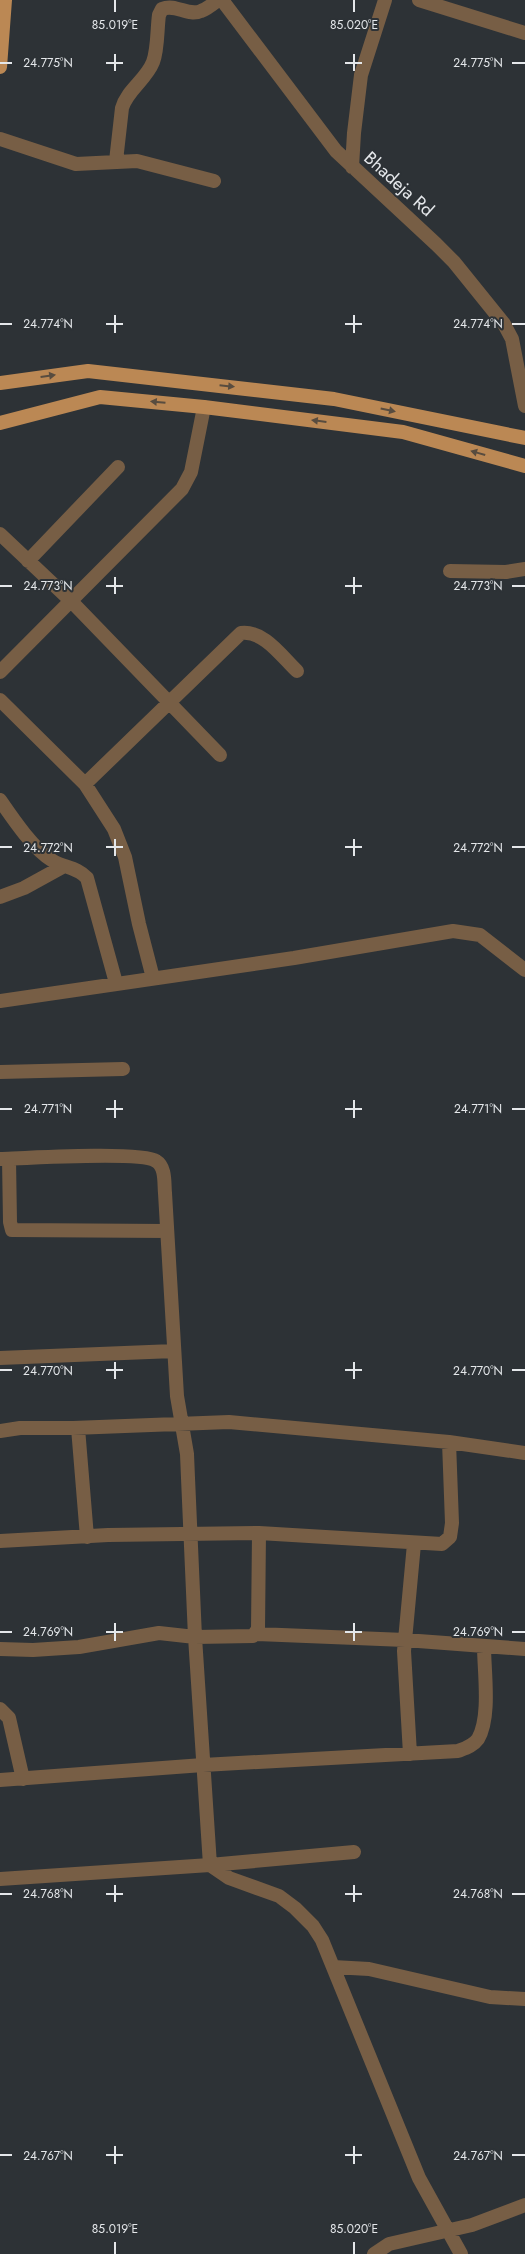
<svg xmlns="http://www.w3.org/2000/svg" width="525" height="2254" viewBox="0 0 525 2254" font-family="Jost,sans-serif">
  <rect width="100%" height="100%" fill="#2d3236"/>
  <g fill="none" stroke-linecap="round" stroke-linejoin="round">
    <path stroke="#775e45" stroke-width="14" d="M 222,0 L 336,151 L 436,244 L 454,262 L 504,324 L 512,339 L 525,406
      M 419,0 L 525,33
      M 0,139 L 76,164 L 137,161 L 214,181
      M 116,161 L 122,108 C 127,90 146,80 153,62 C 158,49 157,29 159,15 L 162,9 C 176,3 188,17 201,11 C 207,9 213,4 218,0
      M 352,167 L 354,133 L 361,75 L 385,0
      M 0,534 L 71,601 L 220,755
      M 28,561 L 118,467
      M 450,571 L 506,572 L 525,569
      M 0,672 L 182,489 L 191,472 L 204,407
      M 0,700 L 85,784 L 114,829 L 125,857 L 139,924 L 153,978
      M 85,784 L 241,633 C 264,630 282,657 297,671
      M 0,800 C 13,819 34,850 53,861 C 65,868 77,867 87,878 L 116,983
      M 0,897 L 24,888 L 64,866
      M 0,1001 L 294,958 L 453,931 L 480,935 L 525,970
      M 0,1072 L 123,1069
      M 0,1159 C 25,1158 142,1151 156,1161 C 166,1167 164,1183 165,1193 L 177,1396 L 187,1454 L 188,1478 L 195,1637 L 210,1865 L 229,1878 L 279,1896 L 295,1908 L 313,1926 L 322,1940 L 419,2178 L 461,2254
      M 9,1159 L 10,1222 L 12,1230 L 167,1231
      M 0,1358 L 174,1351
      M 78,1428 L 87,1537
      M 0,1431 L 20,1428 L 73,1428 L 229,1422 L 449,1442 L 525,1453
      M 0,1541 L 108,1535 L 259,1533 L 442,1544 L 450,1537 L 452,1523 L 449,1442
      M 257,1634 L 405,1640 L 525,1649
      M 0,1649 L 33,1650 L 79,1647 L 159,1633 L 195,1637 L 253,1636 L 258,1629 L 259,1533
      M 0,1709 L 9,1718 L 23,1779
      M 410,1754 L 404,1651 L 414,1544
      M 0,1780 L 203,1765 L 458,1751 C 466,1748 473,1746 478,1739 C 491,1717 484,1671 484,1646
      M 0,1879 L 210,1865 L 354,1852
      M 333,1967 L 369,1969 L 490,1997 L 525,1999
      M 374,2254 L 389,2244 L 472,2225 L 525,2205"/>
    <path stroke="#bb8854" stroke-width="14" d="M 0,67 L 5,0
      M 0,383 L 88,371 L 334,399 L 525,438
      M 0,423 L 100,397 L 204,407 L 403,432 L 525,466"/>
  </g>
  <defs><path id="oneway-solid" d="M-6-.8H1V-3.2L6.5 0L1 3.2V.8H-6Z" transform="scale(1.25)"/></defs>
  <g fill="#584c3f">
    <use href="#oneway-solid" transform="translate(48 376) rotate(-8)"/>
    <use href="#oneway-solid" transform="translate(227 386) rotate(6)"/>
    <use href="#oneway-solid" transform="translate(158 402) rotate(-175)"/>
    <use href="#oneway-solid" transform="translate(388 410) rotate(12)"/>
    <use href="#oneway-solid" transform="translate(319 421) rotate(-173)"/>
    <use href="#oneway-solid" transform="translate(478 453) rotate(-164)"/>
  </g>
  <path fill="none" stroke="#e4e7ea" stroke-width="2" d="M 115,0 L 115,12M 354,0 L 354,12M 115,54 L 115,71M 354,54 L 354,71M 0,63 L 12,63M 106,63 L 123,63M 345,63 L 362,63M 512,63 L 525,63M 115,315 L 115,333M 354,315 L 354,333M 0,324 L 12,324M 106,324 L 123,324M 345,324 L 362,324M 512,324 L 525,324M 115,577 L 115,594M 354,577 L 354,594M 0,586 L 12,586M 106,586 L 123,586M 345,586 L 362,586M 512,586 L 525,586M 115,839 L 115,856M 354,839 L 354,856M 0,847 L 12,847M 106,847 L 123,847M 345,847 L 362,847M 512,847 L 525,847M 115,1100 L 115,1118M 354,1100 L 354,1118M 0,1109 L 12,1109M 106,1109 L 123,1109M 345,1109 L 362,1109M 512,1109 L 525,1109M 115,1362 L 115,1379M 354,1362 L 354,1379M 0,1370 L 12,1370M 106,1370 L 123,1370M 345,1370 L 362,1370M 512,1370 L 525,1370M 115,1623 L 115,1641M 354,1623 L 354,1641M 0,1632 L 12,1632M 106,1632 L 123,1632M 345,1632 L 362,1632M 512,1632 L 525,1632M 115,1885 L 115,1902M 354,1885 L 354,1902M 0,1894 L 12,1894M 106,1894 L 123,1894M 345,1894 L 362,1894M 512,1894 L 525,1894M 115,2146 L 115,2164M 354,2146 L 354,2164M 0,2155 L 12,2155M 106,2155 L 123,2155M 345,2155 L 362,2155M 512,2155 L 525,2155M 115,2242 L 115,2254M 354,2242 L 354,2254"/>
  <g text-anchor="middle" stroke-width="4" stroke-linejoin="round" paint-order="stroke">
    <g font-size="18" fill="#e4e7ea" stroke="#2d3236">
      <text transform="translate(399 184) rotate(42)" y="6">Bhadeja Rd</text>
    </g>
  </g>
  <g font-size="12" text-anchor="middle" fill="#e4e7ea" stroke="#2d3236" stroke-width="4" stroke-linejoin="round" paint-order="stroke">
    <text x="115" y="29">85.019°E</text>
    <text x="354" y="29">85.020°E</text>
    <text x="48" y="67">24.775°N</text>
    <text x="478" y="67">24.775°N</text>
    <text x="48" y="328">24.774°N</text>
    <text x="478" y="328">24.774°N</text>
    <text x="48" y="590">24.773°N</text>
    <text x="478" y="590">24.773°N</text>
    <text x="48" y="852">24.772°N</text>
    <text x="478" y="852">24.772°N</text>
    <text x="48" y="1113">24.771°N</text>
    <text x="478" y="1113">24.771°N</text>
    <text x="48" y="1375">24.770°N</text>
    <text x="478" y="1375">24.770°N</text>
    <text x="48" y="1636">24.769°N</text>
    <text x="478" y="1636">24.769°N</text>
    <text x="48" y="1898">24.768°N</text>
    <text x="478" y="1898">24.768°N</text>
    <text x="48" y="2160">24.767°N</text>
    <text x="478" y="2160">24.767°N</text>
    <text x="115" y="2233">85.019°E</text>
    <text x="354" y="2233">85.020°E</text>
  </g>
</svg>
